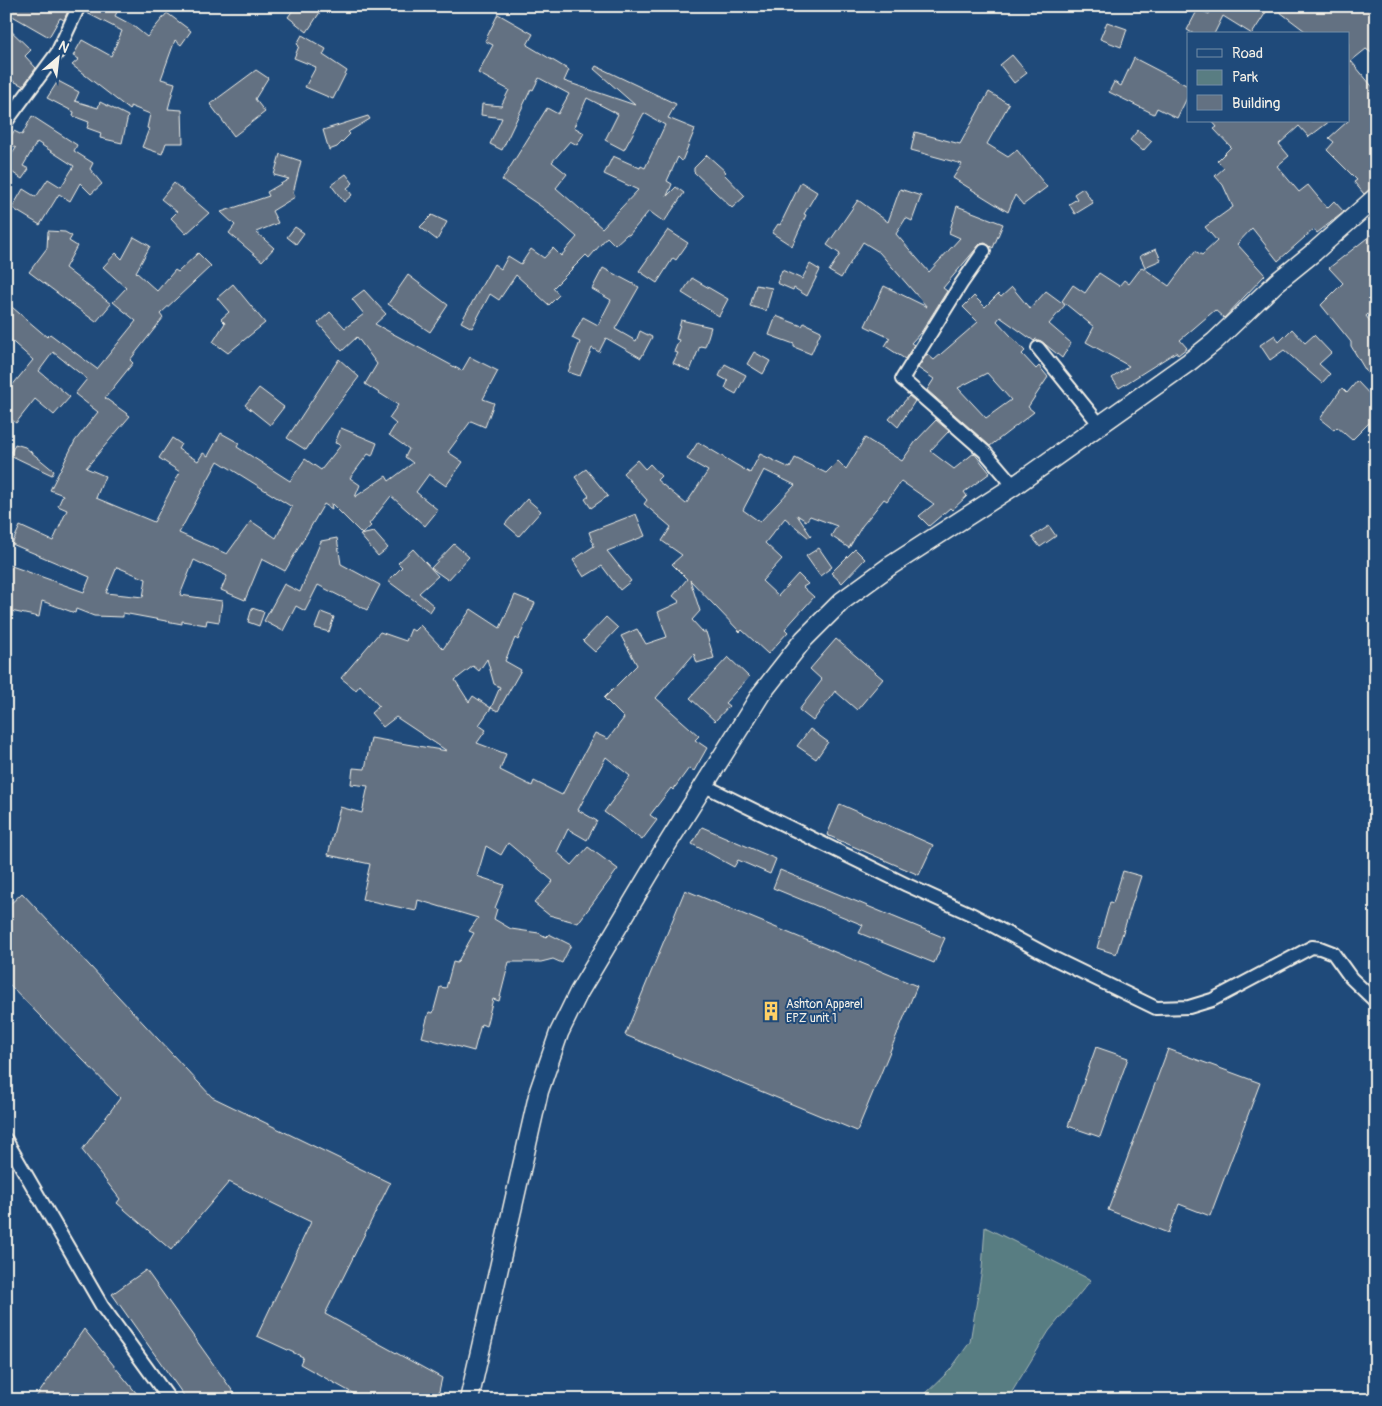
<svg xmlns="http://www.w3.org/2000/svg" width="1382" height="1406" viewBox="0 0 1382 1406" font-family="Pangolin,sans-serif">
  <rect width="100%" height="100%" fill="#1f4a7a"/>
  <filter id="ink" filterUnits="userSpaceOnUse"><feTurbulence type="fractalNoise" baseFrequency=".02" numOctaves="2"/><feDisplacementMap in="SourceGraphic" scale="10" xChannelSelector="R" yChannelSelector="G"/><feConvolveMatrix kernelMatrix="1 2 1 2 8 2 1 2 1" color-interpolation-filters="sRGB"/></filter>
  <g filter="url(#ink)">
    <path fill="#597d82" stroke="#a6b7b5" d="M 985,1227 L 1091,1280 L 1049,1331 L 1007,1400 L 919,1400 L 950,1370 L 970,1342 L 982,1269 Z"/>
    <path fill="#637182" stroke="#f4f1e8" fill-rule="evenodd" d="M 17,6 L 70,6 L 64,20 L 60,18 L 49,37 L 9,14 Z
      M 87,6 L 120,6 L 115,16 L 132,25 L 147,37 L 167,13 L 191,31 L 181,45 L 175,40 L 161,79 L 175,83 L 168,109 L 182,110 L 183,143 L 166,143 L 162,154 L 142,147 L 149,129 L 147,128 L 150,114 L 130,106 L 130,110 L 72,65 L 79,59 L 73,56 L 82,40 L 111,56 L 122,31 L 85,12 Z
      M 296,6 L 324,6 L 307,32 L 288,17 Z
      M 1208,6 L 1270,6 L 1252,34 L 1223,16 L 1214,34 L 1194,34 L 1187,30 L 1198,9 L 1209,14 L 1212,9 Z
      M 1272,6 L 1376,6 L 1376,56 L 1366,49 L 1351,61 L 1376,91 L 1376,185 L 1364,194 L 1354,182 L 1357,180 L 1327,150 L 1334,142 L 1329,138 L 1348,121 L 1348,34 L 1309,34 Z
      M 498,14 L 533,34 L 527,45 L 569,70 L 564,81 L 635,105 L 594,69 L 596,66 L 676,104 L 668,118 L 695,129 L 682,161 L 678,157 L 667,181 L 672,184 L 667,196 L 676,187 L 684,193 L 664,222 L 649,211 L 629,235 L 627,234 L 615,245 L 607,237 L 589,258 L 586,255 L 553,288 L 559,295 L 549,305 L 516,275 L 499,300 L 490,294 L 472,328 L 461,322 L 494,264 L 501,269 L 508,256 L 521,264 L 531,249 L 544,258 L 553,248 L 561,256 L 577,237 L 542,207 L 502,180 L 547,108 L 558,114 L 569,94 L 539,78 L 533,90 L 531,89 L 502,150 L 490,144 L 502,118 L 481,115 L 482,104 L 501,106 L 509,90 L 478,73 L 493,45 L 485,41 ZM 587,98 L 618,114 L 605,140 L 624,150 L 644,113 L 665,125 L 645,168 L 641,166 L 640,168 L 613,156 L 604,174 L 638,190 L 602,228 L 556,188 L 567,174 L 552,162 L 570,141 L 577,145 L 584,133 L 574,127 Z
      M 1107,22 L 1127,29 L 1121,47 L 1100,39 Z
      M 6,26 L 31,50 L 25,56 L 36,68 L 23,86 L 6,77 Z
      M 302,35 L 326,49 L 323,55 L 347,71 L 333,99 L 305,87 L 316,67 L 294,58 L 299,46 L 297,44 Z
      M 1012,55 L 1027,73 L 1014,83 L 1000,65 Z
      M 1134,58 L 1188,86 L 1188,96 L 1177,118 L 1157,108 L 1154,114 L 1109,92 L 1114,82 L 1121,86 Z
      M 256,70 L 268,78 L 255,99 L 265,112 L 234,136 L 210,104 Z
      M 58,81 L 79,92 L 75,101 L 98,108 L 100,102 L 128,116 L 122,143 L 100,138 L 101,133 L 87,128 L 89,122 L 73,116 L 74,112 L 47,98 Z
      M 989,92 L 1009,104 L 987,144 L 1008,157 L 1017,150 L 1047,187 L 1023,205 L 1015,195 L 1008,212 L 953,178 L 962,164 L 911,150 L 915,132 L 960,144 Z
      M 32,116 L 77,145 L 74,151 L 93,163 L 90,169 L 102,184 L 91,194 L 80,183 L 70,201 L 59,194 L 40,225 L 12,208 L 23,189 L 36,197 L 48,179 L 61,187 L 74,166 L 37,142 L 23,166 L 29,169 L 22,179 L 6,168 L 6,163 L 16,148 L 7,143 L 14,131 L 22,135 Z
      M 368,116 L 370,119 L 348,132 L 350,134 L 337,147 L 329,150 L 323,130 Z
      M 1212,121 L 1330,121 L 1309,137 L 1299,126 L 1279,144 L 1289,156 L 1277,166 L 1299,192 L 1308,185 L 1327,208 L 1334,201 L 1344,212 L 1317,233 L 1314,229 L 1278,261 L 1252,228 L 1237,244 L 1265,275 L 1224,318 L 1215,310 L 1180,340 L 1187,348 L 1178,355 L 1176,352 L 1119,388 L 1112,378 L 1129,366 L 1086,342 L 1094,327 L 1062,301 L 1073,285 L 1085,293 L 1099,273 L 1119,286 L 1124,280 L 1129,284 L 1142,267 L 1169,286 L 1195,251 L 1202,255 L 1217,241 L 1205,227 L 1233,207 L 1223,185 L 1215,176 L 1224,168 L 1217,161 L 1231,147 L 1214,129 L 1217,127 Z
      M 1138,130 L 1152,141 L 1143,151 L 1130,140 Z
      M 280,154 L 301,161 L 293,193 L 295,197 L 272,211 L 278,223 L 256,232 L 274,248 L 262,261 L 229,233 L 235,225 L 221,212 L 269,196 L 267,192 L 289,179 L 274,175 Z
      M 707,155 L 726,172 L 724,174 L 745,196 L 732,208 L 694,172 L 694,168 Z
      M 346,174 L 353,183 L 347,188 L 352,195 L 344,202 L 331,185 Z
      M 801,182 L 817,192 L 804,214 L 806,215 L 792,246 L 772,233 L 778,224 L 780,225 Z
      M 174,183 L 209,213 L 186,234 L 171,218 L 177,212 L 161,199 Z
      M 1083,188 L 1093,203 L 1075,214 L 1069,204 L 1077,199 L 1074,194 Z
      M 900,189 L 921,196 L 912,221 L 906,218 L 896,234 L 929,272 L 960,238 L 949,233 L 957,206 L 1003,224 L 993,248 L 985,243 L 980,244 L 943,288 L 947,291 L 922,331 L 911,343 L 914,345 L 905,359 L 885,346 L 890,338 L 865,326 L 884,286 L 927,307 L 879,252 L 863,242 L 841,278 L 829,271 L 840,254 L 827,245 L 858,200 L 888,222 Z
      M 432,215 L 447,222 L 437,240 L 420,227 Z
      M 295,227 L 304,233 L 296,244 L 287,237 Z
      M 668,230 L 688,243 L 676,260 L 673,258 L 657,283 L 639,271 Z
      M 48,231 L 65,232 L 72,236 L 69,241 L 77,246 L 65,268 L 111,304 L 96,322 L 29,272 L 47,248 Z
      M 1376,231 L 1376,273 L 1369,281 L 1376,289 L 1376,306 L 1366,316 L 1376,329 L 1376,388 L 1351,346 L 1351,342 L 1321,305 L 1343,283 L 1329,268 Z
      M 134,237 L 150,246 L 136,272 L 157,291 L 175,270 L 178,272 L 198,253 L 211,266 L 160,314 L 163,318 L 130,360 L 133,363 L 105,398 L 130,416 L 86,468 L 105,476 L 96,498 L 154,522 L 180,472 L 159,458 L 172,438 L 181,444 L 178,449 L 198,461 L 203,453 L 208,456 L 221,433 L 239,443 L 237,447 L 290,481 L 305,459 L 321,470 L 341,445 L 335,443 L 341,428 L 377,443 L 372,456 L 368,454 L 350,478 L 360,485 L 355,497 L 386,476 L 389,481 L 413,463 L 405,457 L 409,449 L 389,435 L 396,424 L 389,418 L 398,405 L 365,384 L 377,364 L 357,337 L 342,351 L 318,323 L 330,312 L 345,328 L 364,314 L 352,299 L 364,290 L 386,314 L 375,324 L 462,371 L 470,357 L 498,371 L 483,399 L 494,403 L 485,427 L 471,421 L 448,452 L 463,462 L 446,486 L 429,474 L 416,492 L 438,510 L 425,526 L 391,496 L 369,524 L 371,526 L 362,534 L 331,503 L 332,509 L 324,504 L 285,571 L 262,559 L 245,600 L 221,590 L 227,576 L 194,560 L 180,595 L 222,601 L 219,622 L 207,620 L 206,625 L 182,621 L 182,624 L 123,613 L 123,617 L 94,616 L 76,609 L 75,613 L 42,601 L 39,617 L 6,610 L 6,564 L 84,592 L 90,577 L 12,544 L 20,526 L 53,541 L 67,510 L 58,506 L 63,495 L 50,490 L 75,441 L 98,412 L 75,394 L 87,379 L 53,352 L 39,371 L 70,397 L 54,415 L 35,399 L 16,423 L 6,416 L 6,393 L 33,360 L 6,336 L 6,302 L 47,337 L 50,334 L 97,369 L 136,321 L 113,302 L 126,288 L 103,267 L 116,253 L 122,259 ZM 218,461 L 292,507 L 276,538 L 251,521 L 227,554 L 179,533 ZM 117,567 L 146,579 L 143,597 L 106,593 Z
      M 1156,249 L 1161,260 L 1145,267 L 1140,256 Z
      M 810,264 L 820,270 L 807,296 L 794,288 L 793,290 L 777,283 L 782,270 L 802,279 Z
      M 603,268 L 639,287 L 615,329 L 636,341 L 640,331 L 652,337 L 641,358 L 606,338 L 599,352 L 592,348 L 580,376 L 568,372 L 580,342 L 572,338 L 583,317 L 598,325 L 611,300 L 592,289 Z
      M 408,275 L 448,305 L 430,332 L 388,304 Z
      M 692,278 L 728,299 L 719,316 L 682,293 Z
      M 233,284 L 265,323 L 228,353 L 213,342 L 225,323 L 221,319 L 229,312 L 217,298 Z
      M 756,285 L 772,288 L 766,311 L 750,306 Z
      M 1012,287 L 1030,309 L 1046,291 L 1065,305 L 1049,324 L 1071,343 L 1062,358 L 1041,341 L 1036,339 L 1034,341 L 1000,317 L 997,321 L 1025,351 L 1022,354 L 1036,369 L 1039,366 L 1048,377 L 1028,407 L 1034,412 L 990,446 L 927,390 L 934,379 L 918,368 L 927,354 L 934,360 L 978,322 L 963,307 L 974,296 L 985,307 L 998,294 L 1001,297 ZM 987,373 L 1011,400 L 986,418 L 958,388 Z
      M 776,316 L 802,326 L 804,323 L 821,331 L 811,354 L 794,347 L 794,344 L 769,335 Z
      M 681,320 L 711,327 L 705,347 L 700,346 L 690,371 L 673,363 L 678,353 L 674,352 L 679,340 L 676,339 Z
      M 1292,329 L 1305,343 L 1314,335 L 1331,353 L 1319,364 L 1330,374 L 1322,383 L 1284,350 L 1270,360 L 1260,345 L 1275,335 L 1279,342 Z
      M 754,352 L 770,361 L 763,374 L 747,364 Z
      M 339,359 L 359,377 L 321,427 L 306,450 L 287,438 Z
      M 725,364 L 746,375 L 736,394 L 725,388 L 728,381 L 719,376 Z
      M 1357,381 L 1376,401 L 1376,416 L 1352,440 L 1337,427 L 1334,430 L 1320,419 L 1342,388 L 1347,393 Z
      M 259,388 L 284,407 L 270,425 L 245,405 Z
      M 909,396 L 915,401 L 898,427 L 889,419 Z
      M 936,420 L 949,431 L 930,451 L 954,469 L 974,453 L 990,473 L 964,492 L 967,496 L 952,510 L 950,508 L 929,526 L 919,516 L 934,504 L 901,481 L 887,501 L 884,499 L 862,526 L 849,548 L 831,536 L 837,526 L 810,516 L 806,521 L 797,515 L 811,536 L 809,538 L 785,518 L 765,543 L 782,559 L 762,581 L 778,596 L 798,574 L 808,584 L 803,587 L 814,597 L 785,629 L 788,632 L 768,654 L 742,630 L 740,632 L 690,580 L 700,611 L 692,620 L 703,632 L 706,632 L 714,658 L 697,663 L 694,654 L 656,698 L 699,736 L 695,740 L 707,748 L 694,771 L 689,768 L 673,790 L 671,788 L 650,815 L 657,820 L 642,840 L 604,812 L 630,776 L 606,757 L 578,810 L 597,821 L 587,840 L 568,829 L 557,852 L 572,865 L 588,847 L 618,869 L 578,923 L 549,915 L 534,903 L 553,881 L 508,843 L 501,855 L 486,846 L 477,876 L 504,885 L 495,908 L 497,909 L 494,919 L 511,929 L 539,933 L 546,937 L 549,934 L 571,945 L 562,963 L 553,959 L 541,962 L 509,962 L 499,1001 L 493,999 L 486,1026 L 481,1024 L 474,1051 L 422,1037 L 429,1012 L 433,1013 L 440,987 L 446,988 L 453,962 L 457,963 L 474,933 L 469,931 L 478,918 L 418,900 L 416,911 L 362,899 L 370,864 L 328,855 L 340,807 L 362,813 L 368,786 L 351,784 L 353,768 L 365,769 L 371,738 L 447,751 L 396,717 L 383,727 L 371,713 L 379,706 L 360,685 L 356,690 L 341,678 L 380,632 L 406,641 L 411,629 L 414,631 L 420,625 L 443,649 L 471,609 L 500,628 L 515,595 L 535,603 L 518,640 L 515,638 L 505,661 L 521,670 L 498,711 L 491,708 L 500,687 L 494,684 L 487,659 L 479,671 L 473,666 L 455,680 L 469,702 L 473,696 L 491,708 L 479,725 L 486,730 L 477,743 L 506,754 L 500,770 L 532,786 L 534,781 L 562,795 L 595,733 L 608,739 L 624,718 L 604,698 L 637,665 L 621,636 L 637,629 L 646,644 L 667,637 L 658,612 L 680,602 L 673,596 L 687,579 L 672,564 L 682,555 L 662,541 L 671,527 L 644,504 L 647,500 L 623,473 L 637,460 L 645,469 L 650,464 L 661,476 L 657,480 L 686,504 L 708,471 L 687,459 L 698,442 L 750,473 L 760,454 L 790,468 L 795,458 L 826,473 L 838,461 L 846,469 L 865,438 L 902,461 L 916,441 ZM 764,470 L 795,485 L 760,522 L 743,510 Z
      M 15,444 L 25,447 L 54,471 L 52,475 L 10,455 Z
      M 586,469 L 608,496 L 591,508 L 585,499 L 589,496 L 575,477 Z
      M 527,499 L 541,511 L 519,536 L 505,524 Z
      M 636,514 L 645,536 L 607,551 L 631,581 L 620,590 L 602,566 L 584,577 L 573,560 L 594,546 L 589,532 Z
      M 1049,526 L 1056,536 L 1040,547 L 1032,537 Z
      M 374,532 L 388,548 L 378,556 L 360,535 Z
      M 337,538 L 341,564 L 380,585 L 367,610 L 318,585 L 305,611 L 296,606 L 283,631 L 264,621 L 284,584 L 300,592 L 321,541 Z
      M 454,544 L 469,557 L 448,580 L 431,568 Z
      M 819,548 L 832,567 L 820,576 L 806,556 Z
      M 413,549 L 438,576 L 419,593 L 434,606 L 430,612 L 388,581 L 402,567 L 398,563 Z
      M 855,549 L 865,559 L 842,583 L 831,573 Z
      M 252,608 L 264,612 L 259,626 L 248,622 Z
      M 321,612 L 334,617 L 329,632 L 315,628 Z
      M 606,617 L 618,628 L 595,652 L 583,641 Z
      M 836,639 L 883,679 L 857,710 L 835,691 L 813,721 L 799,710 L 822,680 L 810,669 Z
      M 728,657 L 749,677 L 725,703 L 729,706 L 715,721 L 690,698 Z
      M 810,729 L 828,742 L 816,759 L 797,746 Z
      M 840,804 L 933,845 L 919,875 L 827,835 Z
      M 702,827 L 776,859 L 770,874 L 738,860 L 734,867 L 692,844 Z
      M 780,870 L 945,938 L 934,963 L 859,933 L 863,925 L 773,888 Z
      M 1123,871 L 1141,876 L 1116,954 L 1097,948 L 1110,902 L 1113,903 Z
      M 685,890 L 917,986 L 857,1131 L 625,1035 Z
      M 22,893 L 212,1097 L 390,1183 L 325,1314 L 442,1378 L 437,1400 L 365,1400 L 300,1364 L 303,1357 L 257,1336 L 311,1222 L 229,1182 L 171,1250 L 117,1203 L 120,1199 L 82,1150 L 120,1098 L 6,981 L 6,908 Z
      M 1096,1047 L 1128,1058 L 1100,1137 L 1068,1126 Z
      M 1168,1049 L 1260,1083 L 1210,1216 L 1179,1204 L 1168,1233 L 1108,1210 Z
      M 146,1270 L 239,1400 L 187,1400 L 112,1294 Z
      M 84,1329 L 142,1400 L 34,1400 Z"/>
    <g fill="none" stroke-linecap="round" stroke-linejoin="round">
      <defs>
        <path id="minor" d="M 6,122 L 57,53 L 79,6
          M 984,251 L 961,284 L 902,379 L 985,452 L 1014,486
          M 1038,348 L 1100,425
          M 703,785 L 907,885 L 973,915 L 1055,959 L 1156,1008 L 1189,1007 L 1212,1000 L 1312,947 L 1320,948 L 1333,953 L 1351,978 L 1376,1002
          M 6,1140 L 102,1306 L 170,1400"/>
        <path id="secondary" d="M 469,1400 L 539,1091 L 559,1033 L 579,992 L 663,851 L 761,694 L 804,639 L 842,601 L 890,566 L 1014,486 L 1189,362 L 1214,342 L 1277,282 L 1314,252 L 1376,197"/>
      </defs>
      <use href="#minor" stroke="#f4f1e8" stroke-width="16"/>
      <use href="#secondary" stroke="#f4f1e8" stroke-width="21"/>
      <use href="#minor" stroke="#1f4a7a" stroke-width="12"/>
      <use href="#secondary" stroke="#1f4a7a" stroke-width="18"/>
    </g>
  </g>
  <defs>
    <symbol id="building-bare" viewBox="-9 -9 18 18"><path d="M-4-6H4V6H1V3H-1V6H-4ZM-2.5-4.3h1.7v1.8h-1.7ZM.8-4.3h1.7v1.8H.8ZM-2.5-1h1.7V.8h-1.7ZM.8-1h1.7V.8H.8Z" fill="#ffd166" stroke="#1f4a7a" stroke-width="2.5" paint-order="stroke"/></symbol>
  </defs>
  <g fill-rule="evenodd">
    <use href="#building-bare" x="757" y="997" width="28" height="28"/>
  </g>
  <g text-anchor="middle" stroke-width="4" stroke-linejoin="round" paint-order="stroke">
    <g font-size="12" fill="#f4f1e8" stroke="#1f4a7a" text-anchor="start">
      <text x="786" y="1008">Ashton Apparel<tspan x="786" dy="14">EPZ unit 1</tspan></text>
    </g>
  </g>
  <rect width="1382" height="1406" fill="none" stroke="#1f4a7a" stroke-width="25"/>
  <rect x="12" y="12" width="1357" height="1381" fill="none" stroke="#f4f1e8" stroke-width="2" filter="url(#ink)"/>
  <rect x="1187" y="32" width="162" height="90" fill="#1f4a7a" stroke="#748da6"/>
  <rect x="1197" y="49" width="25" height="8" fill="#1f4a7a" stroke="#748da6"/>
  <text x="1232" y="58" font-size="15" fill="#f4f1e8">Road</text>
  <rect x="1197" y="70" width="25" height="15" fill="#597d82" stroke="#748da6"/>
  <text x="1232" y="82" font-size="15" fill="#f4f1e8">Park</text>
  <rect x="1197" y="95" width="25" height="15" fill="#637182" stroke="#748da6"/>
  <text x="1232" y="108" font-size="15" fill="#f4f1e8">Building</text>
  <g transform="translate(58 58) rotate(28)" stroke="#1f4a7a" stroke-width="4" paint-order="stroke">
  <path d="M0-4L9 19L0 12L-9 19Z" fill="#f4f1e8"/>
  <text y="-8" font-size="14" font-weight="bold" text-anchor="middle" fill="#f4f1e8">N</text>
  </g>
</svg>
